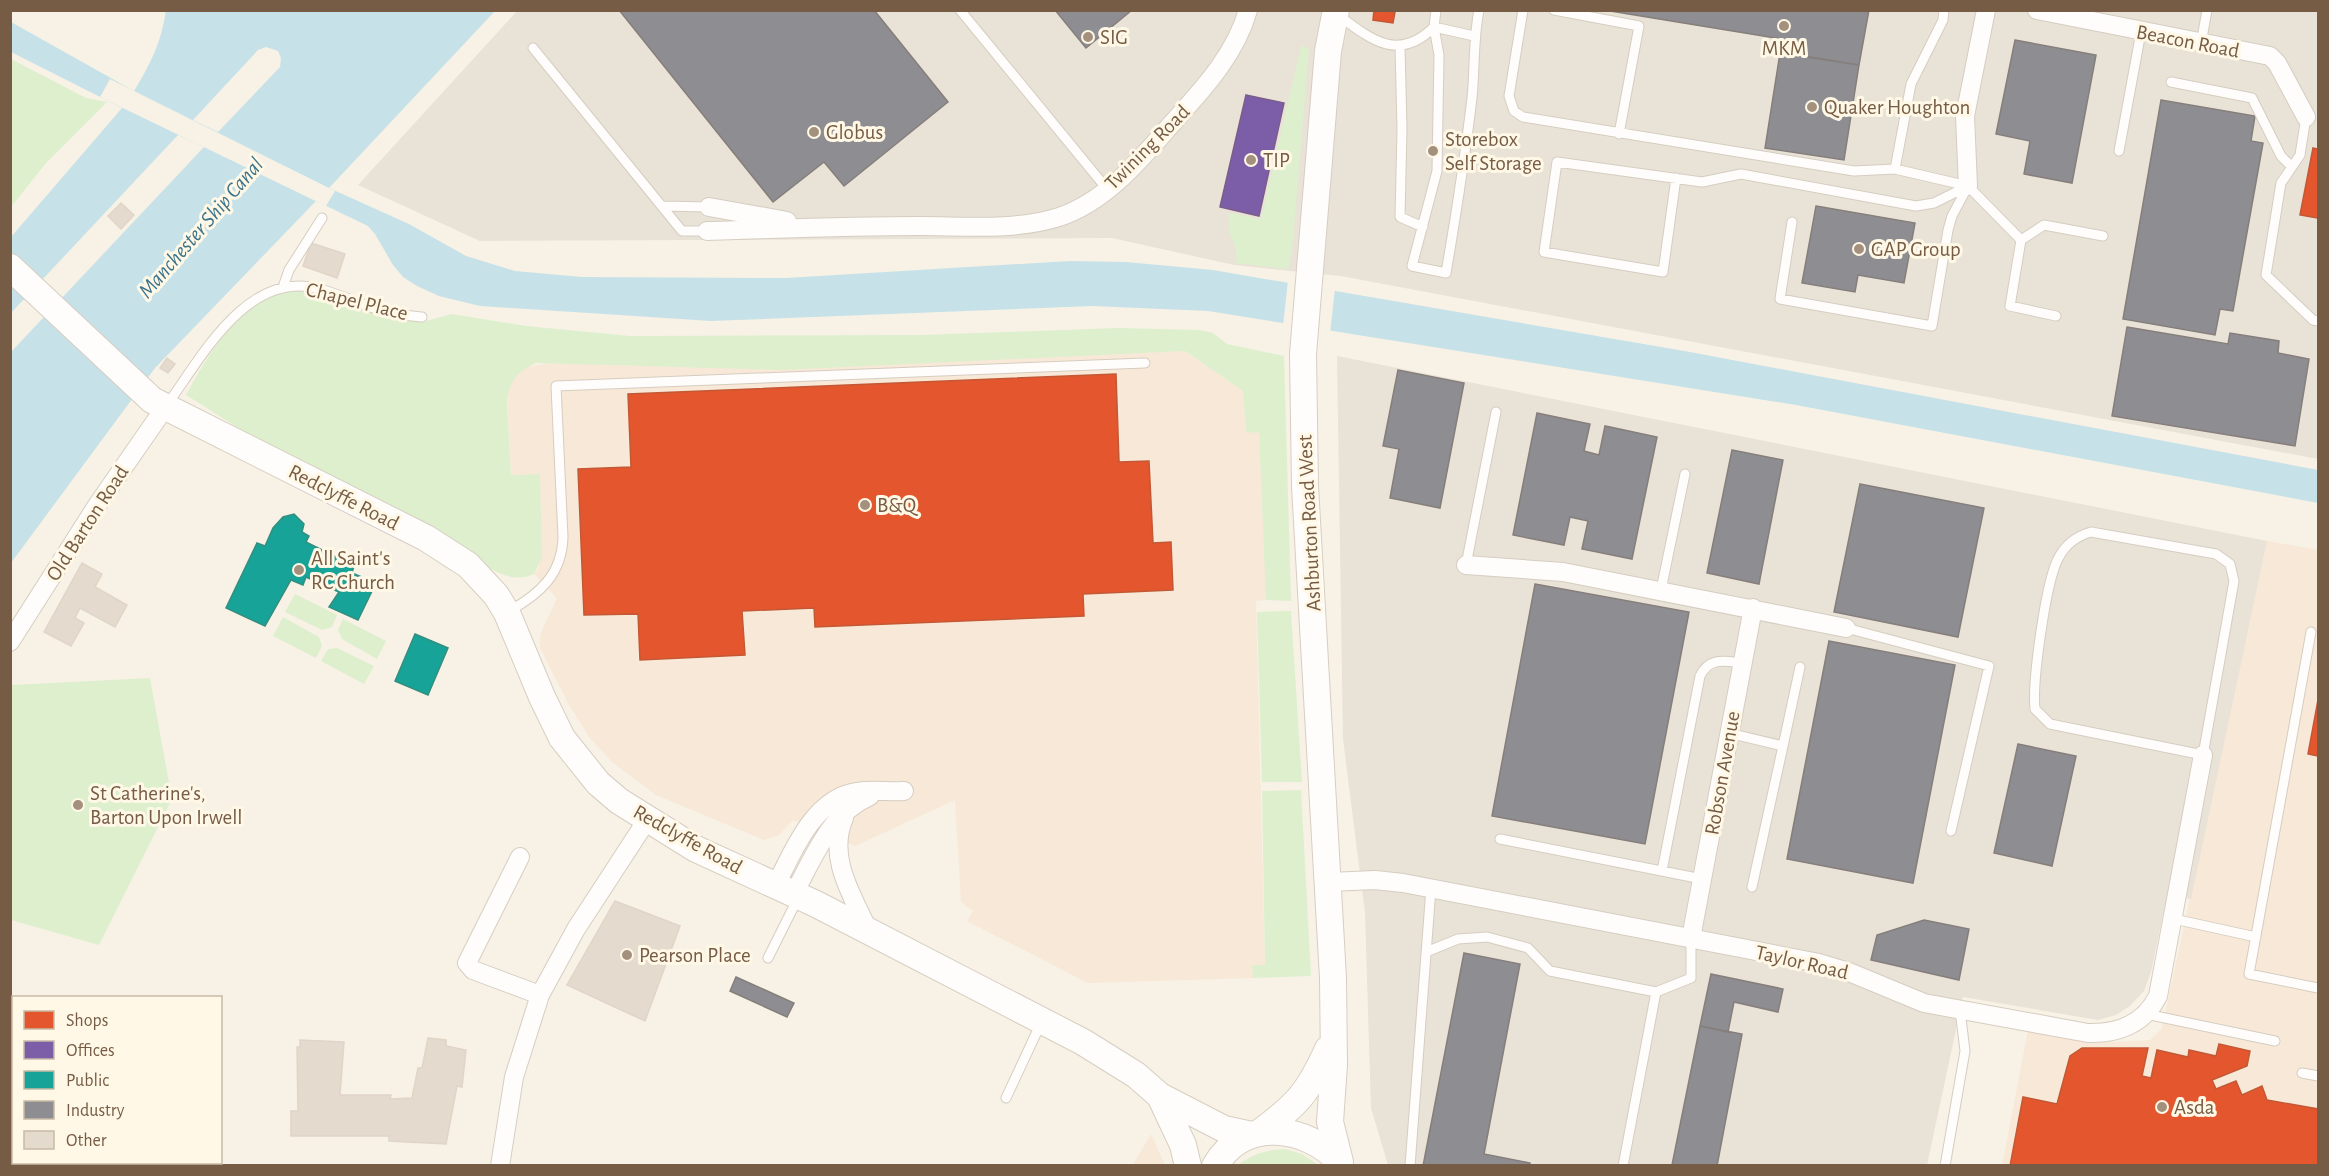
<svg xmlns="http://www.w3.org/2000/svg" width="2329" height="1176" viewBox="0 0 2329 1176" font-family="'Alegreya Sans',sans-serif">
  <rect width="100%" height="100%" fill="#f7f2e5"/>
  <path fill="#f8e8d7" d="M 1185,351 L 1243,391 L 1246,431 L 1259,433 L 1266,584 L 1266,600 L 1256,601 L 1265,965 L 1252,965 L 1253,978 L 1088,983 L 967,921 L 973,911 L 961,902 L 955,800 L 855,846 L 793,820 L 779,835 L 764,840 L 656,795 L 612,762 L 589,737 L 568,703 L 540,648 L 540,635 L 557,598 L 534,574 L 539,567 L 540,474 L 511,475 L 507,392 L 515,377 L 527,367 L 554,362 L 636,366 Z
    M 2267,541 L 2318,550 L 2318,1165 L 2002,1166 L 2028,1030 L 2095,1043 L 2150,1040 L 2162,1028 Z
    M 1151,1134 L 1165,1165 L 1133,1165 Z"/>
  <path fill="#e9e2d7" d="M 517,11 L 2318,11 L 2318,459 L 1341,276 L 1234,265 L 1112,238 L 480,241 L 358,185 Z
    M 1337,356 L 2267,541 L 2191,899 L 2167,895 L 2151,972 L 2144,991 L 2130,1006 L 2116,1015 L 2098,1020 L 1963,997 L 1927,1165 L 1388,1165 L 1371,1108 L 1365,913 L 1343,739 Z"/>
  <path fill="#deefce" d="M 1301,46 L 1309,48 L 1292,251 L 1288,269 L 1236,263 C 1239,241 1224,237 1230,213 L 1261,219 Z
    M 11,59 L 86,98 L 107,102 L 46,163 L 11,207 Z
    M 296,291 L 309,291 L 406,319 L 426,321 L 452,314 L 526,326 L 630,336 L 921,335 L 1119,328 L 1199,330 L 1213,333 L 1227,344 L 1284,356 L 1291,601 L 1266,600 L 1259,433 L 1246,432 L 1243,391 L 1185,351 L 782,370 L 536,363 C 517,371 508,383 507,403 L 511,475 L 540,474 L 542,557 L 534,574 C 509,585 490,568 469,555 L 264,444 L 186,395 C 210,351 241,297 296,291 Z
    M 295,594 L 337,615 L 332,627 L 322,630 L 285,612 Z
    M 1291,611 L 1302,782 L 1262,782 L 1257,612 Z
    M 283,617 L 319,637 L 322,646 L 316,658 L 273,636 Z
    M 343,619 L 386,641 L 377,659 L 342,639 L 338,630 Z
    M 337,648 L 374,666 L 364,684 L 321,661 L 328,649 Z
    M 150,678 L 172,799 L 99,945 L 11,920 L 11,685 Z
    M 1301,790 L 1311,976 L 1253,978 L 1252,965 L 1265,965 L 1262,791 Z
    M 1285,1149 L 1302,1154 L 1318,1165 L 1238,1165 C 1253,1154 1266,1150 1285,1149 Z"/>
  <path fill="#c7e1e8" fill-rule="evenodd" d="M 166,10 L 495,11 L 329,188 L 409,224 L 466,256 L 515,271 L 582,277 L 786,278 L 1070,261 L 1126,262 L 1213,270 L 1690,352 L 2318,470 L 2318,503 L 1796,405 L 1208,311 L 1092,306 L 711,321 L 480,306 L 439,296 L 417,286 L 403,277 L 393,265 L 375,234 L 368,226 L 316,201 L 155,368 L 11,563 L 11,352 L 204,147 L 178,135 L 11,313 L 11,237 L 122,108 L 11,52 L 11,22 L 134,91 C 150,65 162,41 166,10 ZM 266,47 L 278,51 L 281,58 L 280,67 L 218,132 L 193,120 L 258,50 Z"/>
  <path fill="#f7f2e5" d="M 110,79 L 335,191 L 326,206 L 100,97 Z
    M 1288,280 L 1335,288 L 1330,334 L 1283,326 Z"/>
  <path fill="#e4572e" stroke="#c35835" stroke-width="1.5" d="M 1374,10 L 1395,12 L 1393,23 L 1373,20 Z
    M 2313,148 L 2318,149 L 2318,218 L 2300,215 Z
    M 1116,374 L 1119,462 L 1149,461 L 1153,543 L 1171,542 L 1173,590 L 1083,594 L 1084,616 L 815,627 L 814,608 L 742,611 L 745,655 L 640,660 L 638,614 L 584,615 L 578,469 L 631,467 L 628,394 Z
    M 2318,700 L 2318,756 L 2308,754 Z
    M 2219,1044 L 2250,1051 L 2247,1066 L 2212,1080 L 2216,1089 L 2236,1081 L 2242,1095 L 2262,1086 L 2267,1100 L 2318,1109 L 2318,1166 L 2010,1166 L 2023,1097 L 2057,1104 L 2070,1056 L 2082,1048 L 2148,1048 L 2142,1076 L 2151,1078 L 2157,1050 L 2188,1057 L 2189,1050 L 2216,1056 Z"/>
  <path fill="#7b5ea7" stroke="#7a5d8a" stroke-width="1.5" d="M 1246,95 L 1284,103 L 1259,216 L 1220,207 Z"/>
  <path fill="#17a398" stroke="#348e7f" stroke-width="1.5" d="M 294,514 L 304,524 L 302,532 L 309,536 L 306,542 L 354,566 L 352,573 L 376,583 L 358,620 L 329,607 L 339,592 L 306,577 L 303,585 L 291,580 L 265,626 L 226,608 L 257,543 L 265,546 L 273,528 L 283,517 Z
    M 415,634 L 448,648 L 428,695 L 395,681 Z"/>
  <path fill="#8d8d92" stroke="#867e7b" stroke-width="1.5" d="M 619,10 L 874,10 L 948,102 L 844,186 L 824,162 L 773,202 Z
    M 1055,10 L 1132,10 L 1086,48 Z
    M 1604,10 L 1869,10 L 1859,65 L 1798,55 L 1800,42 Z
    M 2015,40 L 2096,55 L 2072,183 L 2024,174 L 2030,141 L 1996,134 Z
    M 1780,53 L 1859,65 L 1844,160 L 1765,148 Z
    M 2161,100 L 2255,116 L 2251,141 L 2263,143 L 2233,311 L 2220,309 L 2215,335 L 2123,319 Z
    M 1816,206 L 1915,223 L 1904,283 L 1858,275 L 1855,292 L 1802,283 Z
    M 2127,327 L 2228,344 L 2230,333 L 2279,341 L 2278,353 L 2309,359 L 2295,446 L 2112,416 Z
    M 1398,370 L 1464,383 L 1440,508 L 1390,498 L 1399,449 L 1383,446 Z
    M 1537,413 L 1590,424 L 1584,451 L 1599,455 L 1605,426 L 1657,437 L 1632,559 L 1582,549 L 1588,521 L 1570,517 L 1564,545 L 1513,535 Z
    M 1732,450 L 1783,460 L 1759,584 L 1707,573 Z
    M 1860,484 L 1984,508 L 1958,637 L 1834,612 Z
    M 1535,584 L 1689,612 L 1645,844 L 1492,816 Z
    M 1829,641 L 1955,665 L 1913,883 L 1787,859 Z
    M 2018,744 L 2076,756 L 2052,866 L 1994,853 Z
    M 1924,920 L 1969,929 L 1959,980 L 1871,960 L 1877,935 Z
    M 1464,953 L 1520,964 L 1484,1154 L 1530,1163 L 1530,1166 L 1423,1166 Z
    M 1711,974 L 1783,989 L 1778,1012 L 1734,1002 L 1728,1032 L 1700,1026 Z
    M 736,977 L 794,1003 L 787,1017 L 730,991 Z
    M 1700,1026 L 1742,1034 L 1717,1166 L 1675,1166 L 1672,1165 Z"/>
  <path fill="#e4dacd" stroke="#e0d5c7" stroke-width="1.5" d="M 121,203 L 134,215 L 121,229 L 108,216 Z
    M 311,243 L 345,254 L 337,278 L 303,266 Z
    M 167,358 L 175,364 L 168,373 L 160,368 Z
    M 82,563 L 102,574 L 95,587 L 127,605 L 115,627 L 80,608 L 75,618 L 84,623 L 71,646 L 44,632 Z
    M 615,901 L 680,926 L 645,1021 L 567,985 Z
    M 428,1038 L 446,1040 L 446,1046 L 466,1050 L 462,1087 L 457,1086 L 446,1144 L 389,1141 L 389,1136 L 291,1136 L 291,1111 L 298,1111 L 297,1047 L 300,1047 L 300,1040 L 344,1042 L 340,1095 L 391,1095 L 390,1099 L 412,1098 L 418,1068 L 422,1068 Z"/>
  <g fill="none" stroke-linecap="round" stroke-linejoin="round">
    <defs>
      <path id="lane" d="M 960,10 L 1107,189
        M 1436,10 L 1434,27 L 1439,55 L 1437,171 L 1412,266 L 1446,273 C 1456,215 1465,157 1472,98 C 1475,69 1473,40 1479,10
        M 1523,10 L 1509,96 L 1514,111 L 1523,117 L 1854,171 L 1895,169 L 1968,186 L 2021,240 L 2010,306 L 2056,316
        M 1554,10 L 1639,26 L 1619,134
        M 1337,14 C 1370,39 1398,63 1434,27
        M 1434,27 L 1474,36
        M 2201,44 L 2207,10
        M 1400,46 L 1402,129 L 1400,217 L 1423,227
        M 533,48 L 682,231 L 707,231
        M 2171,82 L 2252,98 L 2281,156 L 2292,167
        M 2306,117 L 2300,155 L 2281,183 L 2266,275 L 2313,320 L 2318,321
        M 2119,151 L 2141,32
        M 1895,169 L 1911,84 L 1943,20 L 1944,10
        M 1676,178 L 1663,272 L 1544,252 L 1557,162 L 1702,182 L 1741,174 L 1916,206 L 1934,203 L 1968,186
        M 662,206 L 709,207
        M 1792,222 L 1780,299 L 1932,326 L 1948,230 L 1952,216 L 1968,186
        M 2021,240 L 2044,225 L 2103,236
        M 283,287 L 289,270 L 322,218
        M 166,406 C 201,359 245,272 316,288 C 341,294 365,307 390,313 C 401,315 412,316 422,317
        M 2091,532 L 2216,554 L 2230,564 L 2234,581 L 2203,755 L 2050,724 L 2035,709 C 2032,682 2046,579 2059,557 C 2066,544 2077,536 2091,532 Z
        M 1466,565 L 1496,412
        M 1661,590 L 1685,474
        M 509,611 C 540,594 562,574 563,537 L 556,386 L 1145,363
        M 1846,628 L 1989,666 L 1951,831
        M 2311,632 L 2249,974 L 2318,988
        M 1729,733 L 1783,746 L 1752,887
        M 1783,746 L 1800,667
        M 1500,839 L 1702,879
        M 1662,871 L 1700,676 C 1709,657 1724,661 1742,663
        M 2174,919 L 2256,937
        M 1426,952 L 1458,939 L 1487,937 L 1528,948 L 1550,971 L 1656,992 L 1623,1166
        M 768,958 L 798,898
        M 1656,992 L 1691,978 L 1691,938
        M 2146,1014 L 2275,1041
        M 2302,1073 L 2318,1076
        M 1006,1098 L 1041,1023
        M 1410,1166 L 1431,888
        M 1945,1166 L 1965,1051 L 1960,1010"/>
      <path id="street" d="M 2037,10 L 2270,56 L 2277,63 L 2306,117
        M 1968,186 L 1965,116 L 1986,10
        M 709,207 L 787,221
        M 707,231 C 778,229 849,226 920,226 C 965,226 1015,231 1059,217 C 1108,201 1144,155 1176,119 C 1205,87 1236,53 1248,10
        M 1466,565 L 1563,572 L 1846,628
        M 10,642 L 96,507 L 166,406
        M 844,818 C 827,857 852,895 868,930
        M 520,857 L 467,963 L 473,970 L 540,995
        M 1329,882 L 1375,880 L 1403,883 L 1819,963 L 1849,972 L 1924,1003 L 2088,1033 C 2118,1034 2144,1024 2158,996 L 2203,755
        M 776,885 C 793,851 814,798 857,792 C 872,789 889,792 904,791
        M 794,893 C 815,856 829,814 870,796
        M 1691,938 L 1753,608
        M 500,1166 L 514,1077 L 540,995 L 576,929 L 647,820"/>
      <path id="secondary" d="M 1336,10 L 1328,51 L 1303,354 L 1305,486 L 1333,978 L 1334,1065 L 1330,1122 L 1340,1162
        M 10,267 L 152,400 L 426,538 L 468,565 L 496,595 L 507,613 L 542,697 L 562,738 L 598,783 L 619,801 L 696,849 L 816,904 L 1083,1042 L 1136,1075 L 1160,1096 L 1224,1129 L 1252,1135
        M 1160,1096 L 1183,1145 L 1188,1166
        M 1259,1133 C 1298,1104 1308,1093 1328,1049
        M 1215,1166 C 1244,1116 1307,1126 1340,1162"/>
    </defs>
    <use href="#lane" stroke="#d6cdc1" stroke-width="11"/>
    <use href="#street" stroke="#d6cdc1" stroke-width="20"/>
    <use href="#secondary" stroke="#d7cec2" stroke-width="28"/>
    <use href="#lane" stroke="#fefdfb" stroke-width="9"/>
    <use href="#street" stroke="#fefdfb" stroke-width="18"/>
    <use href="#secondary" stroke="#fefdfb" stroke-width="26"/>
  </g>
  <g fill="#a3907d" stroke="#fff8e6" stroke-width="2">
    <circle cx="1784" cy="26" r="6"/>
    <circle cx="1088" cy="37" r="6"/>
    <circle cx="1812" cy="107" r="6"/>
    <circle cx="814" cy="132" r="6"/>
    <circle cx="1433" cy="151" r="6"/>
    <circle cx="1251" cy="160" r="6"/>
    <circle cx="1859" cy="249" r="6"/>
    <circle cx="865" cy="505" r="6"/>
    <circle cx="299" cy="570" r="6"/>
    <circle cx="78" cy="805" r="6"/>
    <circle cx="627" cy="955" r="6"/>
    <circle cx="2162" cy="1107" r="6"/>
  </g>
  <g text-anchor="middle" stroke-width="6" stroke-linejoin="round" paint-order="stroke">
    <g font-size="21" fill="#765c45" stroke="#fff8e6" text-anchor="start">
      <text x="1100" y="44">SIG</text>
      <text x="1784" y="55" text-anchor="middle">MKM</text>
      <text x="1824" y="114">Quaker Houghton</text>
      <text x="826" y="139">Globus</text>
      <text x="1445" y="146">Storebox<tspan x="1445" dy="24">Self Storage</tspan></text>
      <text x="1263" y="167">TIP</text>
      <text x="1871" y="256">GAP Group</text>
      <text x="877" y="512">B&amp;Q</text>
      <text x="311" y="565">All Saint's<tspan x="311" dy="24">RC Church</tspan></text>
      <text x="90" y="800">St Catherine's,<tspan x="90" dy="24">Barton Upon Irwell</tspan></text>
      <text x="639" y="962">Pearson Place</text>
      <text x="2174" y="1114">Asda</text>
    </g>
    <g font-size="21" fill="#765c45" stroke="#fff8e6">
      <text transform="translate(2188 41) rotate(11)" y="7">Beacon Road</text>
      <text transform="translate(1147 147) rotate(-45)" y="7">Twining Road</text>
      <text transform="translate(357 301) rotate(14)" y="7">Chapel Place</text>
      <text transform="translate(344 497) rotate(27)" y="7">Redclyffe Road</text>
      <text transform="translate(87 523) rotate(-57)" y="7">Old Barton Road</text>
      <text transform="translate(1309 523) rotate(-93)" y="7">Ashburton Road West</text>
      <text transform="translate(1722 773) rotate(-80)" y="7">Robson Avenue</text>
      <text transform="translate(688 839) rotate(29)" y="7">Redclyffe Road</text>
      <text transform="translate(1802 962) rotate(13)" y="7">Taylor Road</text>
    </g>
    <g font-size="22" font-style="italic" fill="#3c748b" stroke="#fff8e6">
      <text transform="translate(200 227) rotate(-49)" y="8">Manchester Ship Canal</text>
    </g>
  </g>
  <rect width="2329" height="1176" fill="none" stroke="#765c45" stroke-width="24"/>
  <rect x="12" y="996" width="210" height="168" fill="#fff8e6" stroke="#c8baa6" stroke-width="1.5"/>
  <rect x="24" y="1011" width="30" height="18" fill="#e4572e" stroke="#c8baa6" stroke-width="1.5"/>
  <text x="66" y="1026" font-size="18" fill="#765c45">Shops</text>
  <rect x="24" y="1041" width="30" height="18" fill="#7b5ea7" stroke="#c8baa6" stroke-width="1.5"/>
  <text x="66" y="1056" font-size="18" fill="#765c45">Offices</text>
  <rect x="24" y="1071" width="30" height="18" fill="#17a398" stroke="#c8baa6" stroke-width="1.5"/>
  <text x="66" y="1086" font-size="18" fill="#765c45">Public</text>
  <rect x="24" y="1101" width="30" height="18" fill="#8d8d92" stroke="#c8baa6" stroke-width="1.5"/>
  <text x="66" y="1116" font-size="18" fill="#765c45">Industry</text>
  <rect x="24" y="1131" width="30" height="18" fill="#e4dacd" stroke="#c8baa6" stroke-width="1.5"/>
  <text x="66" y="1146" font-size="18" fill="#765c45">Other</text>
</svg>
